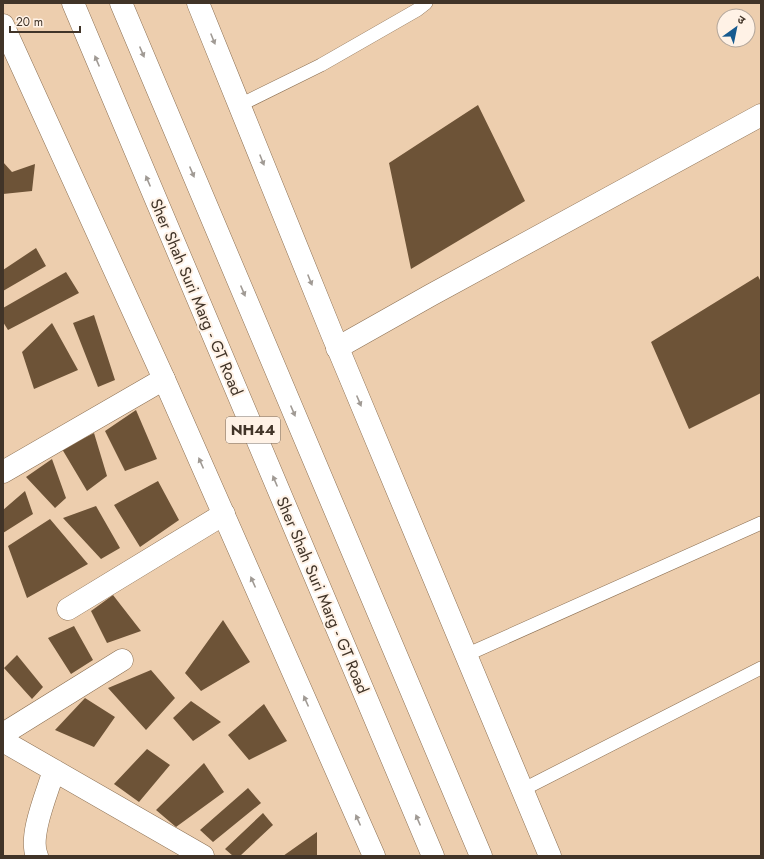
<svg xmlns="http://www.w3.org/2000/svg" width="764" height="859" viewBox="0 0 764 859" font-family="Jost,'Noto Sans Devanagari',sans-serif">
  <rect width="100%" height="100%" fill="#edceae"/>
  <path fill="#6d5337" d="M 478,105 L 525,201 L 411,269 L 389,163 Z
    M 3,162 L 12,172 L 35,164 L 32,191 L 3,194 Z
    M 36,248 L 46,266 L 3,291 L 3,270 Z
    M 66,272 L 79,293 L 8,330 L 3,322 L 3,308 Z
    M 758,276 L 761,282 L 761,393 L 689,429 L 651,342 Z
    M 94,315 L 115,380 L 98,387 L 73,323 Z
    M 52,323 L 78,370 L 34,389 L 22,352 Z
    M 136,410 L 157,459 L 125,471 L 105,431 Z
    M 94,433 L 107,476 L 87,491 L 62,449 Z
    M 52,459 L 66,498 L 55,508 L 26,477 Z
    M 158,481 L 179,520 L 140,547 L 114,505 Z
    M 25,491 L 33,514 L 3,533 L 3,510 Z
    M 96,506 L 120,548 L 101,559 L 63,518 Z
    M 50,519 L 88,564 L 27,598 L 8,546 Z
    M 113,595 L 141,631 L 107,643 L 91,611 Z
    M 223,620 L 250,662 L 201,691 L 185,673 Z
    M 74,626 L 93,660 L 71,674 L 48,638 Z
    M 17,655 L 43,687 L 32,699 L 4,668 Z
    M 151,670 L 175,698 L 146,730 L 108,688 Z
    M 85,698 L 115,717 L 94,747 L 55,730 Z
    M 191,701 L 221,722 L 193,741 L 173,718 Z
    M 264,704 L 287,741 L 249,760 L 228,735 Z
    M 147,749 L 170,765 L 139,802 L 114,784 Z
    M 204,763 L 224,792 L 176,827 L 156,810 Z
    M 248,788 L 261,803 L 213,842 L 200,830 Z
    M 263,813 L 273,825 L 240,856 L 233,856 L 225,849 Z
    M 317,832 L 317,856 L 283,856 Z"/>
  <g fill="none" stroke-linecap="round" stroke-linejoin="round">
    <defs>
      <path id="service" d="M 240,105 L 321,65 L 417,10 L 426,3
        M 466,655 L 761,523
        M 522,790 L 761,668"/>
      <path id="minor" d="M 337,348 L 431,295 L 761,115
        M 3,472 L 164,379
        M 68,609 L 224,514
        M 3,734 L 122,660
        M 3,741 L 203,856
        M 37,856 C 28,836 48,791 54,770"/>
      <path id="tertiary" d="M 198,3 L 332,334 L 550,856
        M 3,25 L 164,379 L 374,856"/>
      <path id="trunk" d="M 73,3 L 433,856
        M 121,3 L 481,856"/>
    </defs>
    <use href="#service" stroke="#8b6f52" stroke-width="14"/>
    <use href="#minor" stroke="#8b6f52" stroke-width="23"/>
    <use href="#tertiary" stroke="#8b6f52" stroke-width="23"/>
    <use href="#trunk" stroke="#8b6f52" stroke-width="23"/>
    <use href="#service" stroke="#fff" stroke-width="13"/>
    <use href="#minor" stroke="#fff" stroke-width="22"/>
    <use href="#tertiary" stroke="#fff" stroke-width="22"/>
    <use href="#trunk" stroke="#fff" stroke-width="22"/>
  </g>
  <defs><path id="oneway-solid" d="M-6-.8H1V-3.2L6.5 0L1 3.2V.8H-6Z"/></defs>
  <g fill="#a09a94">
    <use href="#oneway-solid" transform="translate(213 39) rotate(68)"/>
    <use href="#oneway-solid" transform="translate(142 52) rotate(67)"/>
    <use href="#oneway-solid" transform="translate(97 61) rotate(-113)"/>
    <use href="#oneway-solid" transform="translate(262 160) rotate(68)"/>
    <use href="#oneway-solid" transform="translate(192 172) rotate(67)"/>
    <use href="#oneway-solid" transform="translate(148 181) rotate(-113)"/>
    <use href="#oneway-solid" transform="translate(310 280) rotate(68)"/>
    <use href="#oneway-solid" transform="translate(243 291) rotate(67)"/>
    <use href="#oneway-solid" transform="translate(359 401) rotate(67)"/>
    <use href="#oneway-solid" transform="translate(293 411) rotate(67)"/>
    <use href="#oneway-solid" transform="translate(201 463) rotate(-114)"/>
    <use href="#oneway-solid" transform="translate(275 481) rotate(-113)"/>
    <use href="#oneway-solid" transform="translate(253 582) rotate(-114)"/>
    <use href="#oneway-solid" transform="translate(306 701) rotate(-114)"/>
    <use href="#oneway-solid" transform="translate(358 820) rotate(-114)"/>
    <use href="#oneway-solid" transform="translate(418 820) rotate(-113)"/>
  </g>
  <g text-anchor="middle" stroke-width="4" stroke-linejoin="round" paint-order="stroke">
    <rect fill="#fff2e6" stroke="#7a6d61" stroke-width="1" x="226" y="417" width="54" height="26" rx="3"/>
    <g font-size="15" font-weight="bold" fill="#413428">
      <text x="253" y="435">NH44</text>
    </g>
    <g font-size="16" fill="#413428" stroke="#fff2e6">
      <text transform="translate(197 297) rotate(67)" y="6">Sher Shah Suri Marg - GT Road</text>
      <text transform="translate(323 595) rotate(67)" y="6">Sher Shah Suri Marg - GT Road</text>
    </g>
  </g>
  <rect width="764" height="859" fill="none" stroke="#413428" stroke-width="8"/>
  <g transform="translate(736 28) rotate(33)"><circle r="19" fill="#fff2e6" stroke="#b3a69a"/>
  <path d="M0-3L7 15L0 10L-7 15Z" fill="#165a8f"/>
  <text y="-6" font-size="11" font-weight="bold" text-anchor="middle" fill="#413428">उ</text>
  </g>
  <path d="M10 26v6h70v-6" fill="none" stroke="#413428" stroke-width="2"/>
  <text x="16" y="26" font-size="12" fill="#413428" stroke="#fff2e6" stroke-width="3" paint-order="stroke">20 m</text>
</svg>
